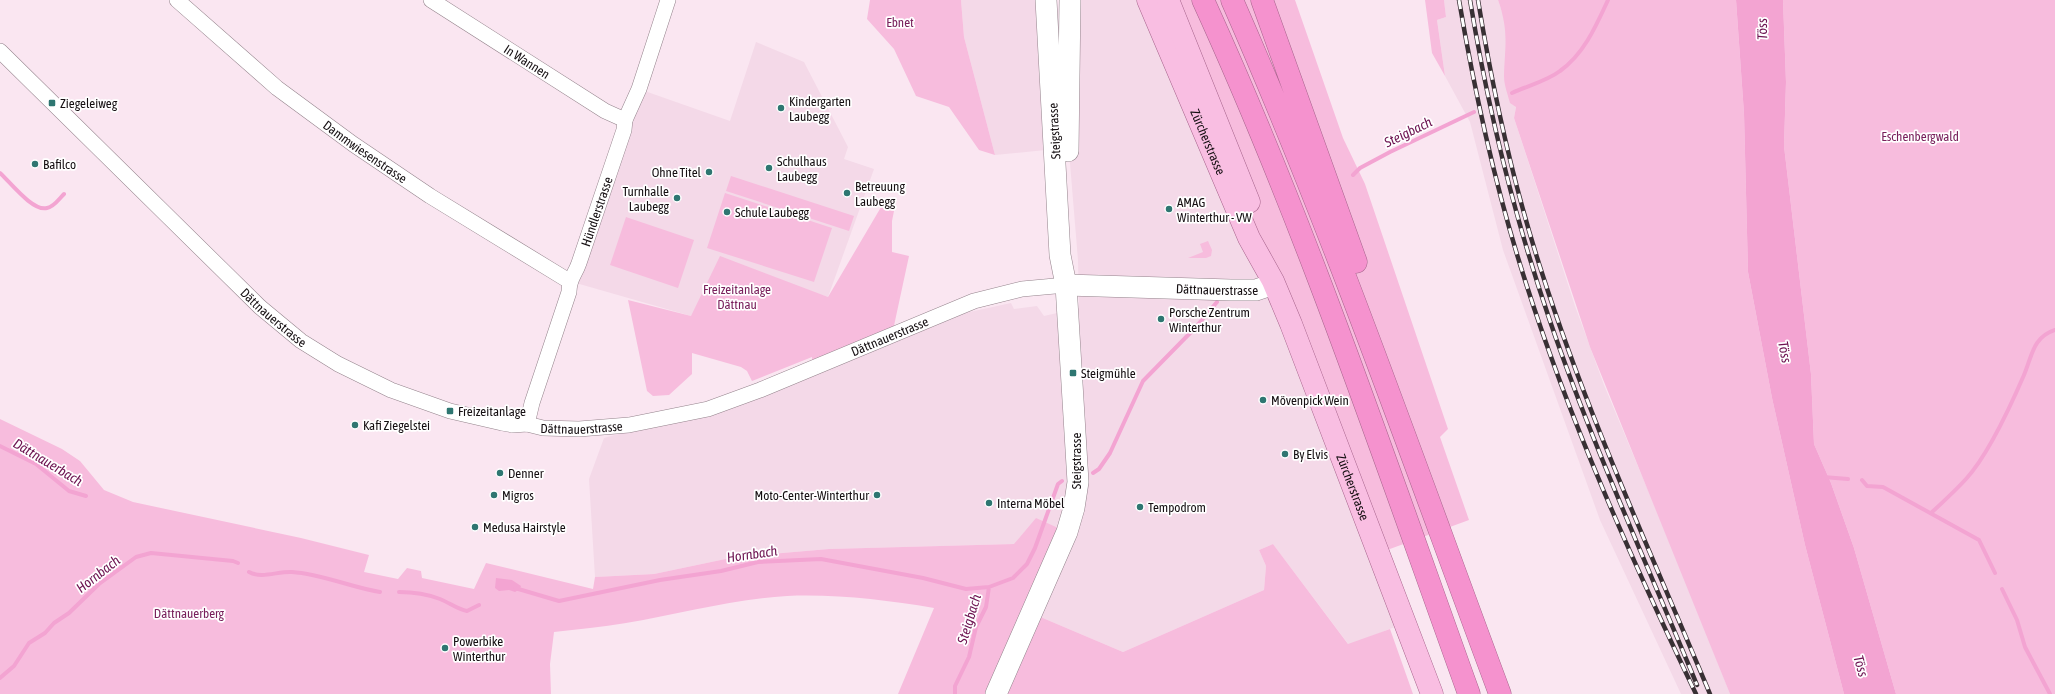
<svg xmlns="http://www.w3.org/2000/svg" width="2055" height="694" viewBox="0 0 2055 694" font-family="'Asap Condensed',sans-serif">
  <rect width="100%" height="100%" fill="#fae6f1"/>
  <path fill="#f4d9e8" d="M 961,0 L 1046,0 L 1055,149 L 995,155 L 964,37 Z
    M 1070,0 L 1148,0 L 1405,623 L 1349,645 L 1273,544 L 1259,550 L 1266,566 L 1264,590 L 1123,652 L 1031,613 L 1014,544 L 829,549 L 735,557 L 654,574 L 595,577 L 589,479 L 604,438 L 708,409 L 965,313 L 1011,303 L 1014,309 L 1037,306 L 1044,316 L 1079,308 L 1078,260 L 1068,139 Z
    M 1444,0 L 1498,0 L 1504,18 L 1507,33 L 1506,55 L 1516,106 L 1514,118 L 1575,306 L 1604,385 L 1688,586 L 1730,694 L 1681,694 L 1600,520 L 1503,250 L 1470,122 L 1445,76 L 1437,20 L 1446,17 Z
    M 756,42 L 804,62 L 848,147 L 844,159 L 874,169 L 828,297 L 809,291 L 691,316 L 569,281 L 639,89 L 730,121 Z"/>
  <path fill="#f7bcdd" d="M 870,0 L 961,0 L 964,37 L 995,155 L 979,150 L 949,107 L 916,96 L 894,49 L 867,19 Z
    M 1148,0 L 1295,0 L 1343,138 L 1365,184 L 1448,429 L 1440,437 L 1469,520 L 1379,553 Z
    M 1425,0 L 1444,0 L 1446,17 L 1437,20 L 1445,76 L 1432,53 Z
    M 1498,0 L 1736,0 L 1744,114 L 1748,272 L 1772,398 L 1805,545 L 1844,694 L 1730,694 L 1590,347 L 1514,118 L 1516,107 L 1510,103 C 1508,95 1504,85 1504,76 C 1505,45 1509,31 1498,0 Z
    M 1783,0 L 2055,0 L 2055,694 L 1896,694 L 1854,548 L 1831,483 L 1814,444 L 1811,374 L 1784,146 L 1786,82 Z
    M 731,176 L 854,216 L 849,231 L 726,191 Z
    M 725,193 L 832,228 L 814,282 L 707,248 Z
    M 887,197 L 896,201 L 892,221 L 892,252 L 909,256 L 892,335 L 813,368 L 812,357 L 752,381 L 747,371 L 741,367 L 692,353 L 692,374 L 669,395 L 653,396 L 647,391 L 628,300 L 691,316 L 720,256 L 828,297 Z
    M 626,217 L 694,240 L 678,288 L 610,265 Z
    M 1208,241 L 1212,250 L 1211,256 L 1206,258 L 1188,258 L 1203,252 L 1200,244 Z
    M 0,419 L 62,449 L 80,461 L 104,490 L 133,502 L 301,538 L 369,555 L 364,572 L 398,579 L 407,568 L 421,571 L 422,578 L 474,589 L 486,563 L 593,589 L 595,577 L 654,574 L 735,557 L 829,549 L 1014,544 L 1036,518 L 1067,532 L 1031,613 L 1123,652 L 1264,590 L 1266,566 L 1259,550 L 1273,544 L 1348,644 L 1390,629 L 1413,694 L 898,694 L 934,608 C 885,600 837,594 787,596 C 732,599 680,614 626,623 C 602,627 578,629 554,632 L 550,664 L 551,694 L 0,694 Z"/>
  <path fill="#f3a4d2" d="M 1736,0 L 1783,0 L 1786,82 L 1784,146 L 1811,374 L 1814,444 L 1831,483 L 1854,548 L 1896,694 L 1844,694 L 1805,545 L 1772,398 L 1748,272 L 1744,114 Z
    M 496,578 L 512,580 L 521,586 L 520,589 L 515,592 L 509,590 L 499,591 L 495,588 Z"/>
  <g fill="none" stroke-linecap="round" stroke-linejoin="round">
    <path stroke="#f3a4d2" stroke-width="4" d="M 1512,93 C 1527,86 1547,81 1560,71 C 1584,54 1596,26 1608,0
      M 0,173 C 10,182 33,212 47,208 C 54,207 59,199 64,194
      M 1353,175 L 1360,168 L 1390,152 L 1474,112
      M 0,446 L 36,464 L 69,491 L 86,496
      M 1093,473 L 1099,469 L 1110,453 L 1143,381 L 1195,328 L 1217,302
      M 1823,477 L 1848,479
      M 1862,480 L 1867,486 L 1883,487 L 1979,540 L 1995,573
      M 1931,513 C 1943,502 1955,491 1966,479 C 1988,455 2011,405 2024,375 C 2032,356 2033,337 2055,330
      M 249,572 C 262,579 278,571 292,572 C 322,574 350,587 380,592
      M 515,588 L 559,601 L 660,580 L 721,571 L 758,562 L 821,559 L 923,578 L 966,589 L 989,587 L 1013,578 L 1027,564 L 1035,548 L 1058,484 L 1062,481
      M 2002,589 L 2017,620 L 2025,647 L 2050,694
      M 399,592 C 413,592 427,594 440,599 C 450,603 457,609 467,611 L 479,605
      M 0,678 L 14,666 L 29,643 L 45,633 L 54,623 L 69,613 L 99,584 L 136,557 L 151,553 L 233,561 L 238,563
      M 955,694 L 955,686 L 969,657 L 976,627 L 986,607 L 989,587"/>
    <defs>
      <g id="minor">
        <path id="s1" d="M 177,0 L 277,88 L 353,144 L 430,196 L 569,281"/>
        <path id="s2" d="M 431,0 L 605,111 L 625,120"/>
        <path id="s3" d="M 0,51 L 260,307 L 301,341 L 338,364 L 391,390 L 450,411 L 502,423 L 513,425 L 527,424 L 543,428 L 579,429 L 629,425 L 708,409 L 760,390 L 974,301 L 1022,289 L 1066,285"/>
        <path id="s4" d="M 527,424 L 532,403 L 569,292 C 569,278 575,275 579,263 L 624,130 L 625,120 L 639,89 L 668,0"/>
      </g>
      <g id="secondary">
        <path d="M 1068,151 L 1070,0"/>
        <path id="s5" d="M 1066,285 L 1231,290 L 1256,290 L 1274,284"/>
        <path d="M 996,694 L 1067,532 L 1074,508 L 1078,482 L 1066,285 L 1060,255 L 1046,0"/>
      </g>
      <g id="primary">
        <path id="s6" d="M 1148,0 L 1249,238 L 1273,281 L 1291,324 L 1432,694"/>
        <path d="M 1168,0 L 1249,202"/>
      </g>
      <path id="motorway" d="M 1203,0 C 1306,225 1385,461 1469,694
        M 1232,0 C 1332,227 1413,461 1500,694
        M 1262,0 L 1356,262"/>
    </defs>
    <use href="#minor" stroke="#94838c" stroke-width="16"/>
    <use href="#secondary" stroke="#94838c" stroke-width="22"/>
    <use href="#primary" stroke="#a7648c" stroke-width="23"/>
    <use href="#motorway" stroke="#a7648c" stroke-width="23"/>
    <use href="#minor" stroke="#fff" stroke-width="15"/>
    <use href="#secondary" stroke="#fff" stroke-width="21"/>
    <use href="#primary" stroke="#f9bee2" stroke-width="22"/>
    <use href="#motorway" stroke="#f592ce" stroke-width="22"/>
    <defs>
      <path id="rail" d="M 1459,0 C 1475,94 1495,186 1524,277 C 1569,420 1631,558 1696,694
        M 1470,0 C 1488,109 1514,216 1550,321 C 1592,444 1647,564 1697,685
        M 1478,0 C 1493,92 1513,184 1542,273 C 1588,417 1652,555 1710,694"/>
    </defs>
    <use href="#rail" stroke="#383034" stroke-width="4.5"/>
    <use href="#rail" stroke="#fff" stroke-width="3" stroke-dasharray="9" stroke-linecap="butt"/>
  </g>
  <g fill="#2e7671" stroke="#fff" stroke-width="1.5">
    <rect x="48" y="99" width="8" height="8" rx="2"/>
    <circle cx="781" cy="108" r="4"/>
    <circle cx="35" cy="164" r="4"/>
    <circle cx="769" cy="168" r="4"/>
    <circle cx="709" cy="172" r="4"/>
    <circle cx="847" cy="193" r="4"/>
    <circle cx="677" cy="198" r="4"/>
    <circle cx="1169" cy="209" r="4"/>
    <circle cx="727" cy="212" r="4"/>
    <circle cx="1161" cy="319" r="4"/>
    <rect x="1069" y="369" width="8" height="8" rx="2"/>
    <circle cx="1263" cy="400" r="4"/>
    <rect x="446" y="407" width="8" height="8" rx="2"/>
    <circle cx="355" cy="425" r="4"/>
    <circle cx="1285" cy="454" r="4"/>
    <circle cx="500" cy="473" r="4"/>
    <circle cx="494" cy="495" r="4"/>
    <circle cx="877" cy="495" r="4"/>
    <circle cx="989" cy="503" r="4"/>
    <circle cx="1140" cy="507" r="4"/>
    <circle cx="475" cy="527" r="4"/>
    <circle cx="445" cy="648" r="4"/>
  </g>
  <g text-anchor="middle" stroke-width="3.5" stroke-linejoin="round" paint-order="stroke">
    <g font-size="13" fill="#79205c" stroke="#fff">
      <text x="900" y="27">Ebnet</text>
      <text x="1920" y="141">Eschenbergwald</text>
      <text x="737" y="294">Freizeitanlage<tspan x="737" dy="15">Dättnau</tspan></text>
      <text x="189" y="618">Dättnauerberg</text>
    </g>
    <g font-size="13" fill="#150f12" stroke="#fff">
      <text dy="5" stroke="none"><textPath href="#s2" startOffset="114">In Wannen</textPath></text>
      <text transform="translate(1054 131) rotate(-93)" y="5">Steigstrasse</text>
      <text dy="5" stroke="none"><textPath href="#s6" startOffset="154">Zürcherstrasse</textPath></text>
      <text dy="5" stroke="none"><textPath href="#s1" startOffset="242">Dammwiesenstrasse</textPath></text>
      <text dy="5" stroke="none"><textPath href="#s4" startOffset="224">Hündlerstrasse</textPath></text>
      <text dy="5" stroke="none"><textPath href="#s5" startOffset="151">Dättnauerstrasse</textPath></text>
      <text dy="5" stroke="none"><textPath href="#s3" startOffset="382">Dättnauerstrasse</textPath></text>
      <text dy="5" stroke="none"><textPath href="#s3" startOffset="1041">Dättnauerstrasse</textPath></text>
      <text dy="5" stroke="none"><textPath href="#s3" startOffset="717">Dättnauerstrasse</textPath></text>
      <text transform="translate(1076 461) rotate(-90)" y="5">Steigstrasse</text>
      <text dy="5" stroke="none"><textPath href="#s6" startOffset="529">Zürcherstrasse</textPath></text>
    </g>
    <g font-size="13" fill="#150f12" stroke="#fff" text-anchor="start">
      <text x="789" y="106">Kindergarten<tspan x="789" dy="15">Laubegg</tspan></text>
      <text x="60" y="108">Ziegeleiweg</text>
      <text x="777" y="166">Schulhaus<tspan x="777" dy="15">Laubegg</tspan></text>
      <text x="43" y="169">Bafilco</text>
      <text x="701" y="177" text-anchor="end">Ohne Titel</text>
      <text x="855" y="191">Betreuung<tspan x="855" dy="15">Laubegg</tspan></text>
      <text x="669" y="196" text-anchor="end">Turnhalle<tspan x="669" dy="15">Laubegg</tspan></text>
      <text x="1177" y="207">AMAG<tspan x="1177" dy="15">Winterthur - VW</tspan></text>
      <text x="735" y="217">Schule Laubegg</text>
      <text x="1169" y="317">Porsche Zentrum<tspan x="1169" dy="15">Winterthur</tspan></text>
      <text x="1081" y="378">Steigmühle</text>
      <text x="1271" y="405">Mövenpick Wein</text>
      <text x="458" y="416">Freizeitanlage</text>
      <text x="363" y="430">Kafi Ziegelstei</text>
      <text x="1293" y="459">By Elvis</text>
      <text x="508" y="478">Denner</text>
      <text x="502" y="500">Migros</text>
      <text x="869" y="500" text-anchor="end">Moto-Center-Winterthur</text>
      <text x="997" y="508">Interna Möbel</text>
      <text x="1148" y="512">Tempodrom</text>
      <text x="483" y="532">Medusa Hairstyle</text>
      <text x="453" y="646">Powerbike<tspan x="453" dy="15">Winterthur</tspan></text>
    </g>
    <g font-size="14" font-style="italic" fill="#6c1250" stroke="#fff">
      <text transform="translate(1762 29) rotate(-91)" y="5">Töss</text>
      <text transform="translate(1408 132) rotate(-26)" y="5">Steigbach</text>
      <text transform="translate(1785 352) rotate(79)" y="5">Töss</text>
      <text transform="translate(48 462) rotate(31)" y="5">Dättnauerbach</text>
      <text transform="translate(752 554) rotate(-8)" y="5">Hornbach</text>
      <text transform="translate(98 574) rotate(-38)" y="5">Hornbach</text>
      <text transform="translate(969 619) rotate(-73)" y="5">Steigbach</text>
      <text transform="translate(1861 666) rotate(74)" y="5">Töss</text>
    </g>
  </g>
</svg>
